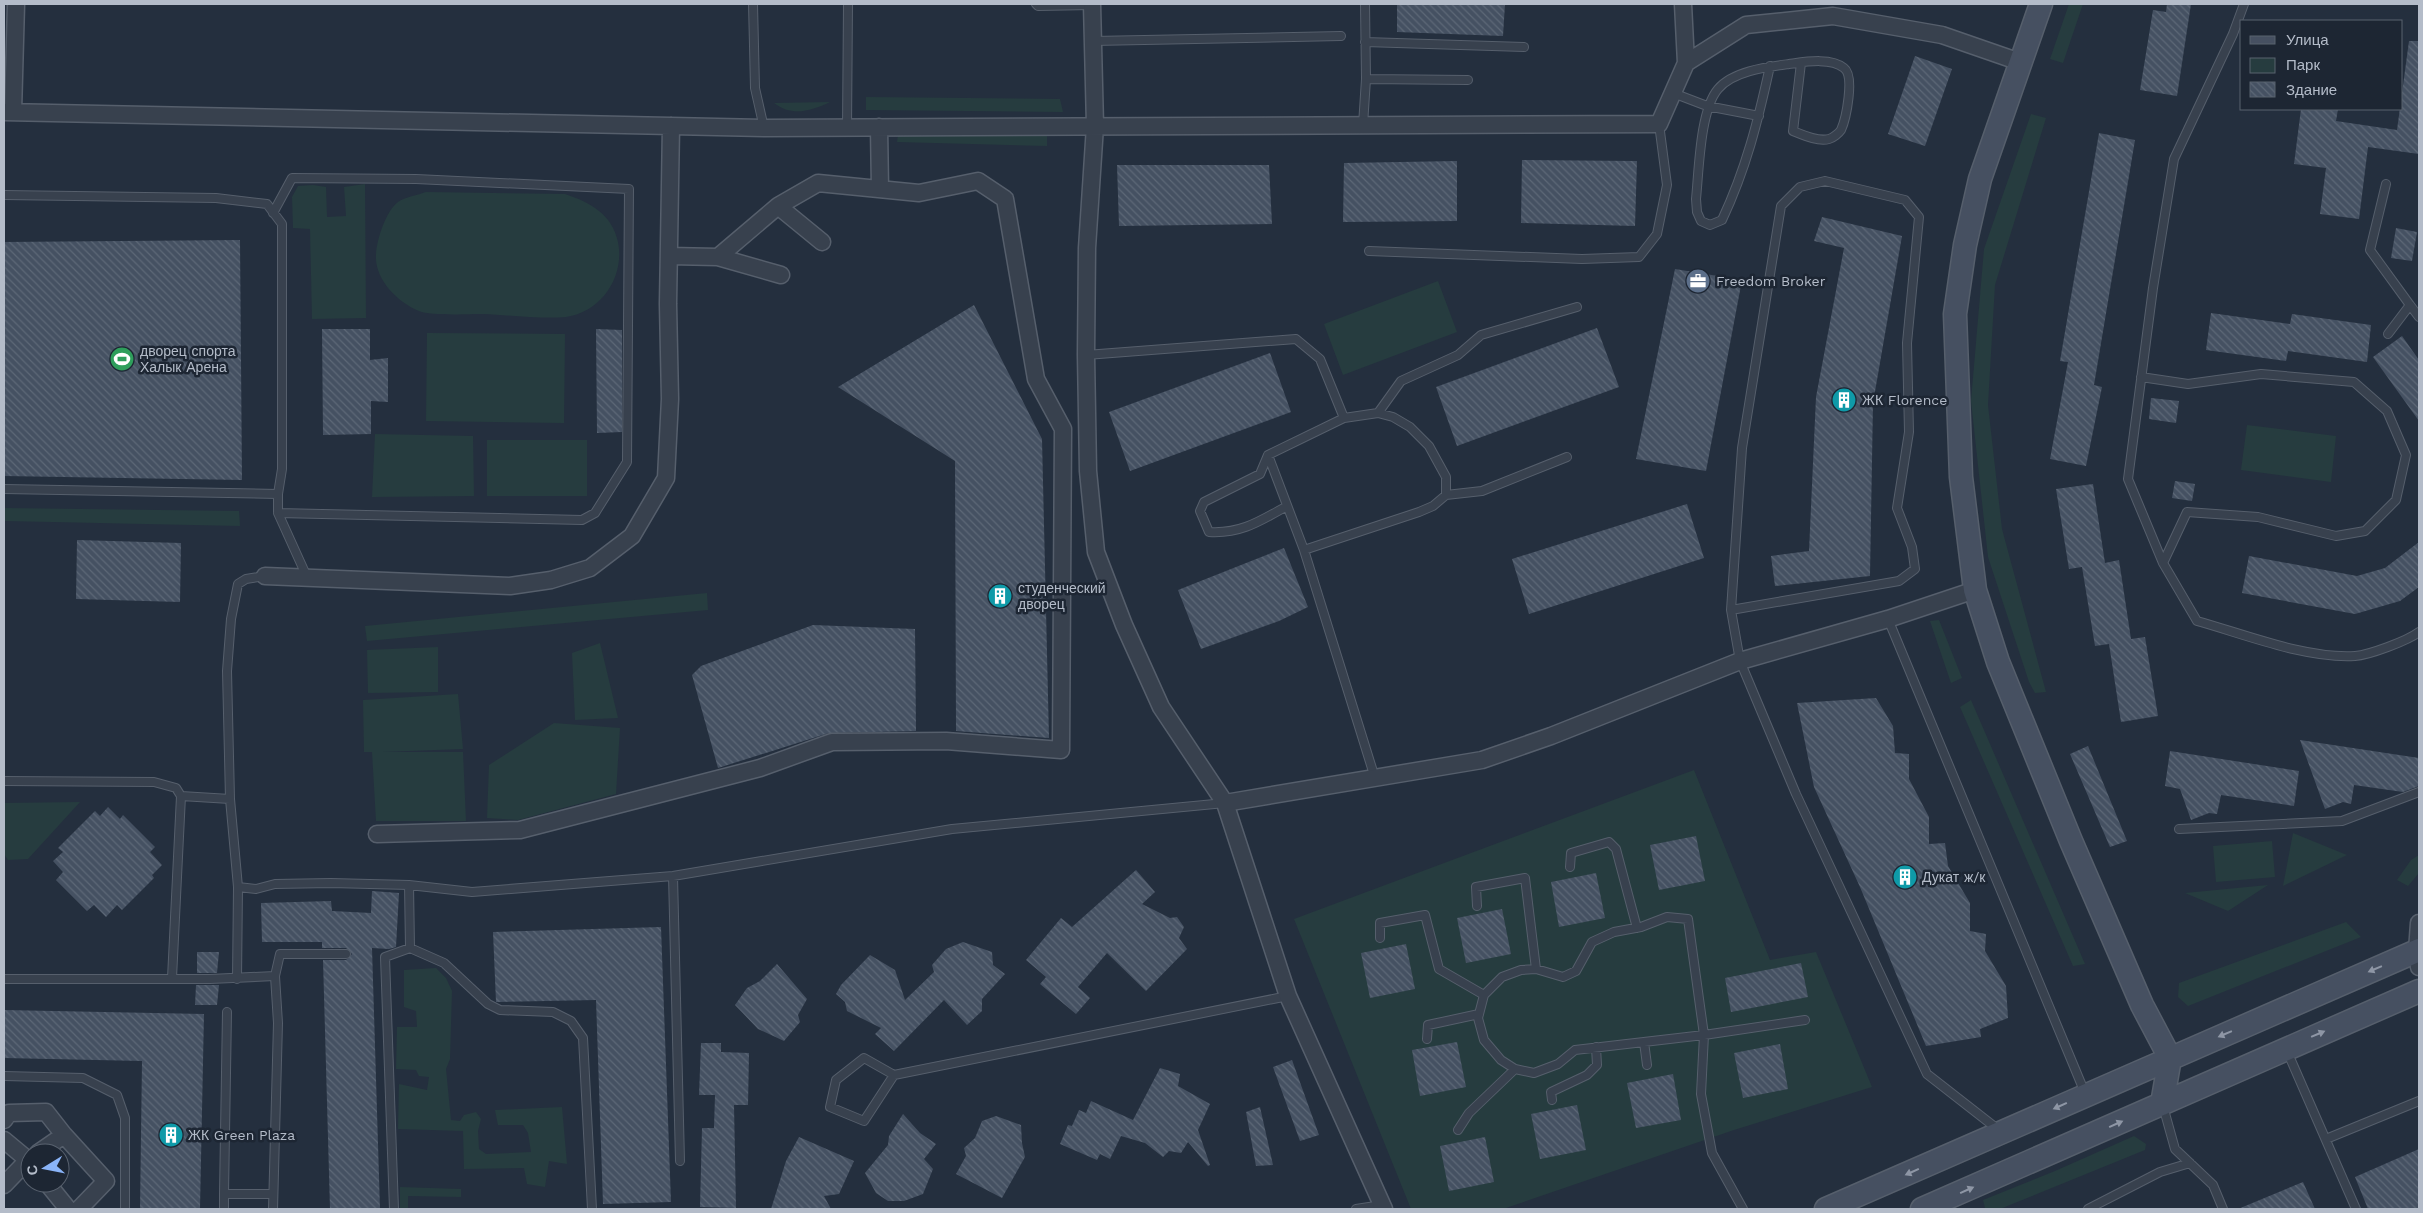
<svg xmlns="http://www.w3.org/2000/svg" width="2423" height="1213" viewBox="0 0 2423 1213" font-family="'Work Sans',sans-serif">
  <defs>
    <pattern id="building-back-hatch" width="6" height="6" patternUnits="userSpaceOnUse" patternTransform="scale(1.25)"><rect width="6" height="6" fill="#455162"/><path d="M-1 5l2 2M0 0l6 6M5-1l2 2" fill="none" stroke="#5d6877"/></pattern>
  </defs>
  <rect width="100%" height="100%" fill="#242f3e"/>
  <path fill="#263c3f" d="M 2069,4 L 2083,4 L 2063,63 L 2050,59 Z
    M 866,97 L 1060,99 L 1063,112 L 866,110 Z
    M 830,102 C 811,111 792,117 774,103 Z
    M 2031,114 L 2046,118 L 1995,285 L 1988,405 L 2002,529 L 2046,692 L 2035,693 L 2029,682 L 1988,557 L 1971,401 L 1984,249 Z
    M 898,135 L 1047,135 L 1047,146 L 897,142 Z
    M 365,184 L 366,318 L 312,319 L 310,229 L 293,228 L 292,197 L 298,186 L 313,185 L 326,187 L 327,217 L 346,216 L 344,187 Z
    M 426,192 L 565,194 C 591,203 612,214 618,242 C 625,276 602,312 566,317 C 541,319 509,315 483,314 C 468,314 430,316 419,311 C 397,302 374,279 376,254 C 377,239 386,211 398,202 C 405,197 418,195 426,192 Z
    M 1438,281 L 1457,332 L 1343,375 L 1324,324 Z
    M 427,333 L 565,334 L 564,423 L 426,421 Z
    M 2247,425 L 2336,436 L 2331,482 L 2241,470 Z
    M 375,434 L 473,436 L 474,496 L 372,497 Z
    M 487,440 L 587,440 L 587,496 L 487,496 Z
    M 4,508 L 239,511 L 240,526 L 4,521 Z
    M 707,593 L 708,610 L 367,641 L 365,626 Z
    M 1939,620 L 1962,678 L 1951,683 L 1930,621 Z
    M 600,643 L 618,718 L 575,720 L 572,653 Z
    M 438,647 L 438,692 L 368,693 L 367,650 Z
    M 458,694 L 463,749 L 382,752 L 463,752 L 466,821 L 376,821 L 372,752 L 364,752 L 363,700 Z
    M 1971,700 L 2085,964 L 2073,966 L 1960,707 Z
    M 554,723 L 620,728 L 616,794 L 518,820 L 487,818 L 489,765 Z
    M 1694,770 L 1770,960 L 1816,952 L 1872,1087 L 1734,1130 L 1503,1209 L 1411,1209 L 1294,919 Z
    M 80,802 L 28,859 L 8,860 L 4,854 L 4,803 Z
    M 2293,833 L 2347,855 L 2283,886 Z
    M 2272,841 L 2275,877 L 2216,882 L 2213,846 Z
    M 2419,855 L 2419,873 L 2408,886 L 2397,880 L 2411,860 Z
    M 2268,885 L 2228,911 L 2185,893 Z
    M 2346,922 L 2361,937 L 2188,1006 L 2178,997 L 2179,983 Z
    M 436,968 L 446,978 L 452,991 L 450,1059 L 446,1069 L 451,1120 L 460,1121 L 464,1115 L 476,1112 L 481,1119 L 478,1131 L 479,1149 L 486,1154 L 531,1152 L 528,1133 L 523,1125 L 498,1125 L 495,1110 L 562,1107 L 567,1164 L 549,1161 L 545,1187 L 527,1184 L 524,1168 L 464,1169 L 463,1131 L 398,1129 L 399,1084 L 427,1090 L 429,1077 L 419,1076 L 416,1070 L 396,1069 L 397,1027 L 417,1027 L 416,1011 L 404,1007 L 404,970 Z
    M 2134,1136 L 2146,1144 L 2145,1150 L 2000,1209 L 1985,1208 L 1983,1200 L 2055,1171 Z
    M 400,1187 L 461,1189 L 461,1197 L 408,1196 L 408,1209 L 400,1209 Z"/>
  <path fill="url(#building-back-hatch)" d="M 1397,4 L 1505,4 L 1503,36 L 1397,32 Z
    M 2167,4 L 2191,4 L 2177,96 L 2140,90 L 2153,10 L 2166,12 Z
    M 2409,41 L 2419,41 L 2419,154 L 2368,147 L 2359,219 L 2320,214 L 2326,168 L 2294,164 L 2301,109 L 2338,109 L 2336,121 L 2397,130 Z
    M 1915,56 L 1952,69 L 1925,146 L 1888,134 Z
    M 2099,133 L 2135,140 L 2094,385 L 2102,387 L 2086,466 L 2050,459 L 2068,362 L 2060,361 Z
    M 1522,160 L 1637,161 L 1635,226 L 1521,223 Z
    M 1457,161 L 1457,221 L 1343,222 L 1344,163 Z
    M 1117,165 L 1269,165 L 1272,224 L 1119,226 Z
    M 1822,217 L 1902,236 L 1873,403 L 1870,576 L 1775,586 L 1771,556 L 1809,551 L 1816,397 L 1844,248 L 1814,241 Z
    M 2396,228 L 2417,232 L 2412,261 L 2391,258 Z
    M 240,240 L 242,480 L 4,476 L 4,242 Z
    M 1675,269 L 1742,280 L 1706,471 L 1636,459 Z
    M 974,305 L 1042,439 L 1049,738 L 956,731 L 955,461 L 838,387 Z
    M 2211,313 L 2290,324 L 2292,314 L 2371,325 L 2367,362 L 2288,351 L 2286,361 L 2206,350 Z
    M 1597,328 L 1619,387 L 1457,446 L 1436,387 Z
    M 322,329 L 370,329 L 370,360 L 388,358 L 388,402 L 371,401 L 371,434 L 323,435 Z
    M 596,329 L 622,330 L 622,432 L 597,433 Z
    M 2402,336 L 2419,360 L 2419,421 L 2373,357 Z
    M 1270,353 L 1291,412 L 1130,471 L 1109,412 Z
    M 2151,398 L 2179,401 L 2176,423 L 2149,419 Z
    M 2175,481 L 2195,484 L 2192,501 L 2172,498 Z
    M 2093,484 L 2105,563 L 2119,560 L 2131,639 L 2145,637 L 2158,716 L 2121,722 L 2109,644 L 2095,646 L 2082,567 L 2069,569 L 2056,489 Z
    M 1687,504 L 1704,558 L 1529,614 L 1512,559 Z
    M 77,540 L 181,543 L 180,602 L 76,599 Z
    M 2419,542 L 2419,587 L 2400,601 L 2355,614 L 2242,593 L 2249,556 L 2357,576 L 2385,568 Z
    M 1284,548 L 1308,607 L 1279,621 L 1201,649 L 1178,590 Z
    M 813,625 L 915,629 L 916,731 L 829,733 L 718,768 L 692,675 L 701,666 Z
    M 1876,698 L 1893,726 L 1895,753 L 1909,754 L 1909,779 L 1929,817 L 1929,844 L 1945,843 L 1948,866 L 1970,903 L 1970,931 L 1986,934 L 1985,951 L 2006,986 L 2008,1018 L 1980,1029 L 1981,1037 L 1926,1046 L 1860,887 L 1814,787 L 1797,703 Z
    M 2300,740 L 2419,758 L 2419,786 L 2403,792 L 2354,785 L 2351,804 L 2343,802 L 2325,809 Z
    M 2088,746 L 2127,841 L 2110,847 L 2070,754 Z
    M 2170,751 L 2299,771 L 2294,806 L 2221,795 L 2217,814 L 2209,813 L 2191,820 L 2180,789 L 2165,786 Z
    M 108,807 L 120,819 L 123,815 L 155,847 L 150,852 L 162,865 L 152,875 L 154,878 L 122,910 L 117,905 L 106,917 L 94,905 L 87,911 L 56,880 L 63,872 L 53,861 L 63,852 L 58,848 L 95,811 L 100,816 Z
    M 1696,836 L 1705,881 L 1659,890 L 1650,845 Z
    M 1136,870 L 1155,892 L 1142,904 L 1170,918 L 1177,917 L 1184,927 L 1179,938 L 1187,949 L 1146,991 L 1107,953 L 1078,987 L 1090,998 L 1076,1014 L 1040,984 L 1046,977 L 1026,960 L 1061,918 L 1072,927 Z
    M 1596,873 L 1605,918 L 1559,927 L 1551,882 Z
    M 372,891 L 399,893 L 396,947 L 389,949 L 372,948 L 380,1209 L 330,1209 L 323,960 L 346,960 L 352,954 L 346,948 L 322,948 L 322,942 L 262,942 L 261,903 L 331,901 L 332,911 L 371,913 Z
    M 1502,909 L 1511,954 L 1466,963 L 1457,918 Z
    M 661,927 L 671,1202 L 603,1204 L 596,1000 L 496,1002 L 493,932 Z
    M 963,942 L 992,952 L 993,965 L 1005,974 L 982,999 L 982,1011 L 967,1025 L 944,1000 L 894,1051 L 875,1034 L 881,1028 L 847,1011 L 845,1002 L 836,994 L 841,985 L 870,955 L 895,970 L 905,1000 L 934,972 L 932,965 L 946,949 Z
    M 1406,944 L 1415,989 L 1370,998 L 1361,953 Z
    M 197,952 L 219,952 L 217,973 L 197,973 Z
    M 1801,963 L 1808,997 L 1731,1012 L 1725,978 Z
    M 777,964 L 807,999 L 798,1015 L 800,1022 L 784,1041 L 758,1029 L 735,1005 L 747,988 L 760,981 Z
    M 196,985 L 219,985 L 217,1005 L 195,1005 Z
    M 4,1010 L 204,1014 L 200,1209 L 140,1209 L 142,1061 L 4,1058 Z
    M 1457,1042 L 1466,1087 L 1420,1096 L 1412,1050 Z
    M 701,1043 L 721,1043 L 721,1052 L 749,1053 L 748,1105 L 734,1105 L 736,1208 L 700,1207 L 702,1128 L 714,1128 L 715,1095 L 699,1095 Z
    M 1780,1044 L 1788,1089 L 1743,1098 L 1734,1053 Z
    M 1292,1060 L 1319,1135 L 1300,1141 L 1273,1067 Z
    M 1160,1068 L 1180,1074 L 1178,1086 L 1210,1104 L 1198,1130 L 1210,1165 L 1208,1166 L 1188,1142 L 1181,1153 L 1169,1151 L 1163,1157 L 1145,1143 L 1121,1136 L 1110,1159 L 1100,1154 L 1097,1160 L 1060,1144 L 1068,1125 L 1072,1126 L 1079,1110 L 1086,1113 L 1091,1101 L 1133,1120 Z
    M 1673,1074 L 1681,1120 L 1636,1128 L 1627,1083 Z
    M 1577,1105 L 1586,1150 L 1540,1159 L 1531,1114 Z
    M 1260,1107 L 1273,1165 L 1256,1166 L 1246,1112 Z
    M 903,1114 L 920,1133 L 936,1144 L 924,1159 L 933,1169 L 923,1194 L 904,1201 L 888,1201 L 876,1193 L 865,1173 L 888,1145 L 889,1136 Z
    M 996,1116 L 1021,1125 L 1022,1143 L 1025,1157 L 1002,1198 L 956,1174 L 966,1156 L 964,1148 L 975,1138 L 982,1121 Z
    M 799,1137 L 854,1161 L 839,1194 L 824,1196 L 831,1209 L 771,1209 L 786,1161 Z
    M 1485,1137 L 1494,1182 L 1449,1191 L 1440,1146 Z
    M 2419,1149 L 2419,1209 L 2368,1209 L 2355,1177 Z
    M 2303,1182 L 2315,1209 L 2238,1209 Z"/>
  <g fill="none" stroke-linecap="round" stroke-linejoin="round">
    <defs>
      <path id="lane" d="M 753,4 L 755,88 L 764,128
        M 1036,4 L 1038,6 L 1092,5
        M 2244,4 L 2233,34 L 2174,159 L 2153,288 L 2128,479 L 2163,563 L 2197,621 C 2244,634 2306,659 2355,656 C 2369,655 2407,641 2419,632
        M 1093,41 L 1341,36
        M 1365,42 L 1524,47
        M 1770,66 C 1758,121 1746,169 1722,220 L 1710,225 L 1701,221 L 1697,212 L 1696,199 C 1699,170 1700,110 1718,89 C 1733,71 1767,67 1789,64 C 1804,62 1831,57 1844,68 C 1855,76 1846,119 1841,130 C 1839,133 1833,138 1829,139 C 1818,142 1803,135 1793,131 L 1801,63
        M 1366,79 L 1468,80
        M 1673,93 L 1707,106 L 1759,116
        M 1363,125 L 1366,79 L 1365,4
        M 847,128 L 848,4
        M 2386,184 L 2370,250 L 2410,305
        M 4,195 L 216,198 L 267,204 L 282,224 L 282,469 L 278,494 L 4,489
        M 273,213 L 292,178 L 416,179 L 629,189 L 627,462 L 595,513 L 582,520 L 278,513 L 278,494
        M 1369,251 L 1582,259 L 1639,257 L 1657,234 L 1667,185 L 1659,124
        M 2388,334 L 2410,305 L 2419,317
        M 1086,355 L 1296,339 L 1320,359 L 1344,418
        M 2141,377 L 2188,384 L 2261,374 L 2354,382 L 2387,411 L 2406,455 L 2396,500 L 2365,531 L 2336,536 L 2258,517 L 2187,512 L 2163,563
        M 1378,413 L 1401,381 L 1458,355 L 1481,335 L 1577,307
        M 1268,455 L 1304,550 L 1375,778
        M 1287,506 C 1260,521 1241,534 1209,532 L 1200,511 L 1204,502 L 1260,474 L 1268,455 L 1344,418 L 1378,413 L 1393,417 L 1410,427 L 1429,446 L 1446,477 L 1446,495
        M 278,513 L 307,577
        M 1304,550 L 1419,512 L 1433,506 L 1446,495 L 1482,491 L 1567,457
        M 1731,610 L 1899,581 L 1915,569 L 1912,547 L 1897,508 L 1909,432 L 1907,343 L 1919,217 L 1905,200 L 1825,181 L 1800,187 L 1781,206 L 1742,448 L 1731,610 L 1740,661 L 1796,794 L 1927,1074 L 2000,1131
        M 1888,619 L 2085,1093
        M 4,781 L 154,782 L 176,788 L 181,796 L 172,978
        M 181,796 L 230,799 L 227,671 L 231,619 L 238,584 L 246,579 L 265,576
        M 230,799 L 238,887
        M 2179,829 L 2342,821 L 2419,792
        M 1570,867 L 1571,853 L 1609,842 L 1616,849 L 1637,928
        M 673,876 L 680,1161
        M 409,885 L 410,948
        M 1477,906 L 1476,887 L 1525,878 L 1536,969
        M 1667,917 L 1688,919 L 1704,1035 L 1575,1050 L 1558,1064 L 1534,1073 L 1515,1069 L 1501,1060 L 1484,1040 L 1478,1018 L 1484,995 L 1502,977 L 1521,970 L 1536,969 L 1563,977 L 1576,971 L 1592,942 L 1614,932 L 1641,927 Z
        M 1380,938 L 1380,923 L 1425,915 L 1439,969 L 1484,995
        M 4,979 L 210,979 L 275,976
        M 237,979 L 238,887 L 256,889 L 275,884 L 331,883 L 409,885 L 472,892 L 673,876 L 952,829 L 1225,803
        M 1427,1039 L 1428,1025 L 1479,1014
        M 1644,1042 L 1647,1065
        M 2287,1051 L 2356,1209
        M 894,1075 L 864,1121 L 830,1107 L 836,1080 L 864,1058 L 894,1075 L 1288,996
        M 4,1076 L 83,1078 L 117,1095 L 125,1118 L 125,1209
        M 1552,1100 L 1551,1092 L 1587,1075 L 1597,1065 L 1596,1047
        M 2163,1106 L 2175,1149 L 2213,1185 L 2223,1209
        M 1458,1130 L 1469,1113 L 1515,1069
        M 2326,1139 L 2419,1101
        M 224,1194 L 227,1012
        M 224,1209 L 224,1194 L 273,1194
        M 273,1209 L 278,1023 L 275,976 L 280,954 L 346,954
        M 394,1209 L 385,957 L 410,948 L 444,963 L 488,1004 L 500,1010 L 553,1012 L 571,1021 L 583,1038 L 592,1209
        M 1356,1209 L 1382,1205
        M 1743,1209 L 1712,1153 L 1701,1094 L 1704,1035 L 1805,1020
        M 2088,1209 L 2160,1172 L 2190,1163"/>
      <path id="street" d="M 1092,4 L 1095,126 L 1087,248 L 1086,355 L 1088,471 L 1096,552 L 1124,625 L 1161,707 L 1225,803 L 1288,996 L 1384,1209
        M 1683,4 L 1686,63
        M 4,112 L 764,128 L 1659,124 L 1686,63 L 1746,25 L 1833,16 L 1942,35 L 2020,62
        M 13,112 L 16,4
        M 879,127 L 880,189
        M 669,256 L 718,257 L 781,275
        M 718,257 L 778,206 L 822,242
        M 265,576 L 510,586 L 551,580 L 590,568 L 632,536 L 666,478 L 670,399 L 668,304 L 671,126
        M 1225,803 L 1482,760 L 1551,736 L 1740,661 L 1888,619 L 1975,590
        M 377,834 L 520,830 L 760,768 L 832,742 L 946,741 L 1061,750 L 1063,429 L 1036,379 L 1005,199 L 978,181 L 919,193 L 818,183 L 778,206
        M 2419,923 L 2417,951 L 2419,967
        M 4,1120 L 9,1113 L 46,1112 L 64,1135
        M 4,1140 L 28,1160 L 4,1185
        M 38,1153 L 64,1135 L 106,1181 L 79,1209
        M 47,1183 L 68,1209"/>
      <path id="secondary" d="M 2041,4 L 1980,179 L 1965,245 L 1955,314 L 1961,477 L 1975,590 L 1998,662 L 2071,841 L 2142,1005 L 2170,1058 L 2162,1104
        M 1826,1209 L 2419,950
        M 1922,1209 L 2419,991"/>
    </defs>
    <use href="#lane" stroke="#565f6c" stroke-width="10"/>
    <use href="#street" stroke="#565f6c" stroke-width="19"/>
    <use href="#secondary" stroke="#565f6c" stroke-width="25"/>
    <use href="#lane" stroke="#38414e" stroke-width="8"/>
    <use href="#street" stroke="#38414e" stroke-width="16"/>
    <use href="#secondary" stroke="#465061" stroke-width="22"/>
  </g>
  <defs><path id="oneway-solid" d="M-6-.8H1V-3.2L6.5 0L1 3.2V.8H-6Z" transform="scale(1.25)"/></defs>
  <g fill="#8e96a5">
    <use href="#oneway-solid" transform="translate(2375 969) rotate(157)"/>
    <use href="#oneway-solid" transform="translate(2225 1034) rotate(157)"/>
    <use href="#oneway-solid" transform="translate(2318 1034) rotate(-23)"/>
    <use href="#oneway-solid" transform="translate(2060 1106) rotate(156)"/>
    <use href="#oneway-solid" transform="translate(2116 1124) rotate(-24)"/>
    <use href="#oneway-solid" transform="translate(1912 1172) rotate(156)"/>
    <use href="#oneway-solid" transform="translate(1967 1190) rotate(-24)"/>
  </g>
  <defs>
    <symbol id="office-disc" viewBox="-11 -11 22 22"><circle r="9.5" fill="#5c6f8a" stroke="#1d2633"/><path d="M-6-3h4V-5.5h4V-3h4V5H-6ZM-1-4.5V-3h2v-1.5ZM-6 0V1H6V0Z" fill="#fff"/></symbol>
    <symbol id="stadium-disc" viewBox="-11 -11 22 22"><circle r="9.5" fill="#2e9e5b" stroke="#1d2633"/><path d="M0-5a6.5 5 0 1 0 0 10a6.5 5 0 1 0 0-10ZM-3.5-1.8h7v3.6h-7Z" fill="#fff"/></symbol>
    <symbol id="building-disc" viewBox="-11 -11 22 22"><circle r="9.5" fill="#0f9aa8" stroke="#1d2633"/><path d="M-4-6H4V6H1V3H-1V6H-4ZM-2.5-4.3h1.7v1.8h-1.7ZM.8-4.3h1.7v1.8H.8ZM-2.5-1h1.7V.8h-1.7ZM.8-1h1.7V.8H.8Z" fill="#fff"/></symbol>
  </defs>
  <g fill-rule="evenodd">
    <use href="#office-disc" x="1684" y="267" width="28" height="28"/>
    <use href="#stadium-disc" x="108" y="345" width="28" height="28"/>
    <use href="#building-disc" x="1830" y="386" width="28" height="28"/>
    <use href="#building-disc" x="986" y="582" width="28" height="28"/>
    <use href="#building-disc" x="1891" y="863" width="28" height="28"/>
    <use href="#building-disc" x="157" y="1121" width="28" height="28"/>
  </g>
  <g text-anchor="middle" stroke-width="5" stroke-linejoin="round" paint-order="stroke">
    <g font-size="14" fill="#b4bcc9" stroke="#1d2633" text-anchor="start">
      <text x="1716" y="286">Freedom Broker</text>
      <text x="140" y="356">дворец спорта<tspan x="140" dy="16">Халык Арена</tspan></text>
      <text x="1862" y="405">ЖК Florence</text>
      <text x="1018" y="593">студенческий<tspan x="1018" dy="16">дворец</tspan></text>
      <text x="1922" y="882">Дукат ж/к</text>
      <text x="188" y="1140">ЖК Green Plaza</text>
    </g>
  </g>
  <rect width="2423" height="1213" fill="none" stroke="#b4bcc9" stroke-width="10"/>
  <rect x="2240" y="20" width="162" height="90" fill="#1d2633" stroke="#59626f"/>
  <rect x="2250" y="36" width="25" height="8" fill="#465061" stroke="#59626f"/>
  <text x="2286" y="45" font-size="15" fill="#b4bcc9">Улица</text>
  <rect x="2250" y="58" width="25" height="15" fill="#263c3f" stroke="#59626f"/>
  <text x="2286" y="70" font-size="15" fill="#b4bcc9">Парк</text>
  <rect x="2250" y="82" width="25" height="15" fill="url(#building-back-hatch)" stroke="#59626f"/>
  <text x="2286" y="95" font-size="15" fill="#b4bcc9">Здание</text>
  <g transform="translate(45 1168) rotate(260)"><circle r="24" fill="#1d2633" stroke="#59626f"/>
  <path d="M0-4L9 19L0 12L-9 19Z" fill="#8ab4f8"/>
  <text y="-8" font-size="14" font-weight="bold" text-anchor="middle" fill="#b4bcc9">С</text>
  </g>
</svg>
